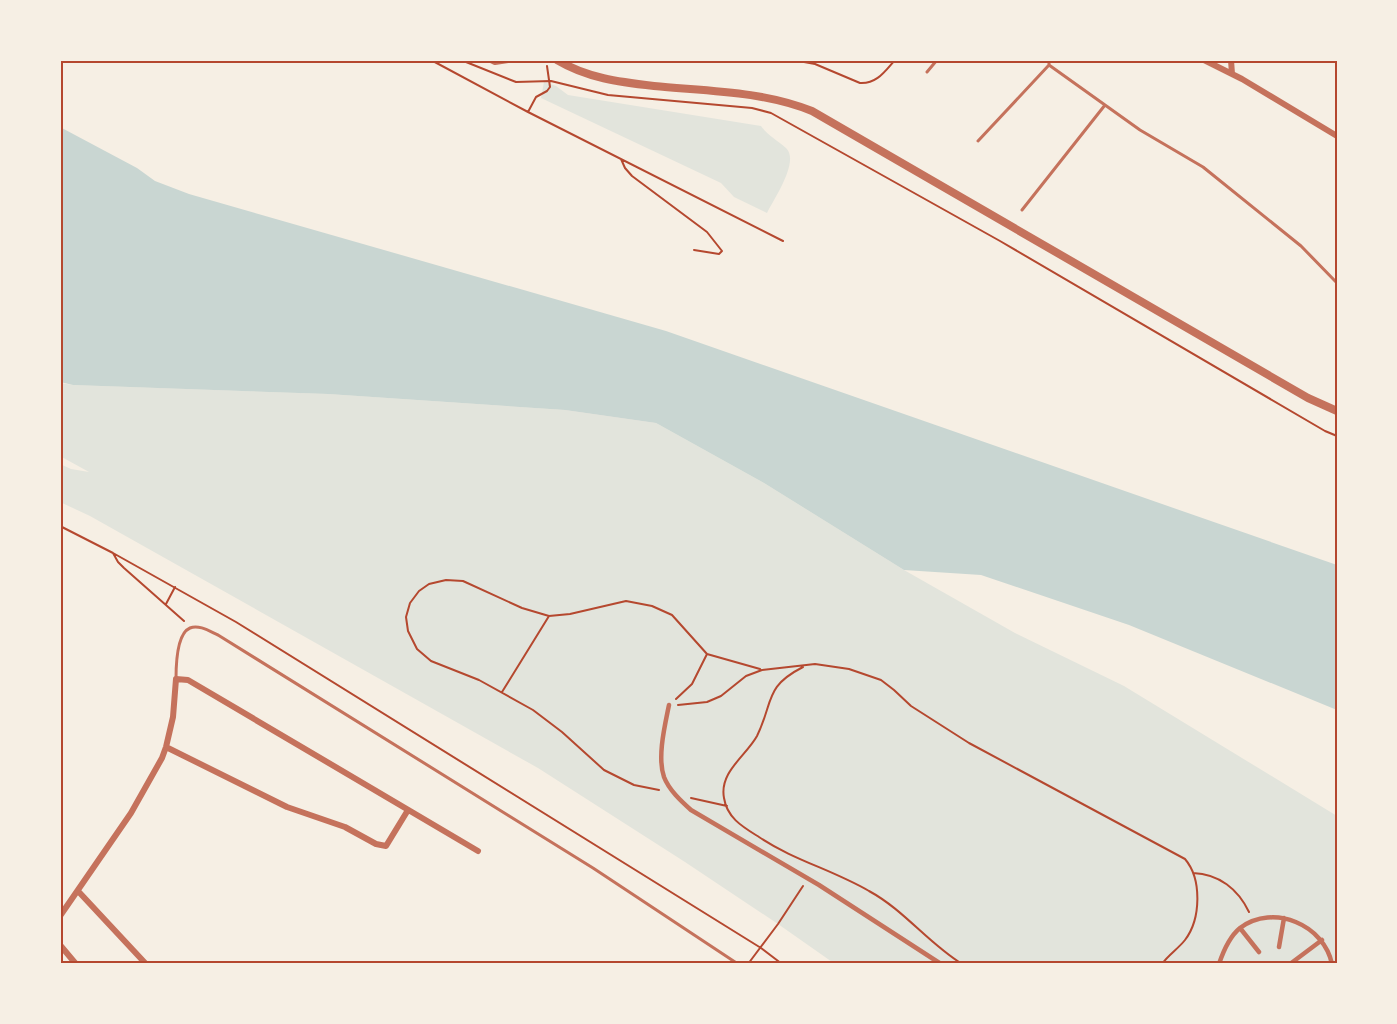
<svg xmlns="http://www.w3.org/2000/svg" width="1397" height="1024" viewBox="0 0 1397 1024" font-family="Merriweather,serif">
  <rect width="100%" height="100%" fill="#f6efe4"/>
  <path fill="#e2e4dc" d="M 544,82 L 556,86 L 568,95 L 761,126 C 768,136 777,140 786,148 C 800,161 774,199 767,213 L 734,197 L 721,183 L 541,98 Z
    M 60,383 L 73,385 L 328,394 L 565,410 L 656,423 L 764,483 L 904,570 L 1015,633 L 1124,686 L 1337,816 L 1337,964 L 835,964 L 778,924 L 685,862 L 538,768 L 90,516 L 60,502 L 60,464 L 71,469 L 89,472 L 60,456 Z"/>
  <path fill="#c9d6d2" d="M 60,127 L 137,168 L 155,181 L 189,194 L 666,331 L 1337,565 L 1337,710 L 1129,625 L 981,575 L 904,570 L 764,483 L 656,423 L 565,410 L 328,394 L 73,385 L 60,382 Z"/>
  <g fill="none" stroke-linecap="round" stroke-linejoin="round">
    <path stroke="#b5482f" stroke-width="2" d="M 431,60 L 528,112 L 783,241
      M 461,60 L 516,82 L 551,81 L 608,95 L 752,108 L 771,113 L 1000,241 L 1325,431 L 1337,436
      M 793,60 L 815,64 L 860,83 C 877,84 885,71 895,60
      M 528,112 L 536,97 L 547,91 L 550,87 L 547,66
      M 621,159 L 625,168 L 632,176 L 707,232 L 722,251 L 719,254 L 694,250
      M 60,526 L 113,553 L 236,622 L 761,948 L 782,964
      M 113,553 L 118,562 L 124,568 L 184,621
      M 166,604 L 175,587
      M 803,667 C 764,687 774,701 757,736 C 746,756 719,772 724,798 C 727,818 743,827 759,837 C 793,860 833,870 869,891 C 904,910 928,943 962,964
      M 502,692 L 549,616
      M 676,699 L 692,684 L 707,654 L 760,669
      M 678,705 L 707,702 L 721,696 L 746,676 L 762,670 L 815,664 L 849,669 L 881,680 L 894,690 L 911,706 L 969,743 L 1185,859 C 1202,879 1201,919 1185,940 C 1178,949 1168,955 1162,964
      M 659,790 L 634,785 L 604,770 L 562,732 L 533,710 L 479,680 L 431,661 L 417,649 L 408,631 L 406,617 L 410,603 L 419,591 L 429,584 L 446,580 L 463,581 L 522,608 L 549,616 L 570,614 L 626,601 L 652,606 L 672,615 L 707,654
      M 691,798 L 727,806
      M 1193,873 C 1219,874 1238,889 1249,912
      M 748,964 L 778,924 L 803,886"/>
    <path stroke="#c5725c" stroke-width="3" d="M 1049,60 L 1049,65 L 1140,130 L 1203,167 L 1301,246 L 1337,283
      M 927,72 L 937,60
      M 978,141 L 1049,65
      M 1022,210 L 1105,105
      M 176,679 C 176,667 176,634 190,628 C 199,624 211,632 218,635 L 593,868 L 738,964"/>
    <path stroke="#c5725c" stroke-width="4.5" d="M 669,705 C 665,725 657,757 664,777 C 669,790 681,801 691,810 L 819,885 L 941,964
      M 1240,928 L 1259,952
      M 1279,947 L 1284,918
      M 1219,964 C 1223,952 1229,937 1240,928 C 1274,903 1324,925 1332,964
      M 1290,964 L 1322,940"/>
    <path stroke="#c5725c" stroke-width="6" d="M 491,60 L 495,62 L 508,60
      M 1204,60 L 1242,79 L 1337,136
      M 1231,60 L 1232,74
      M 166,747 L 287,807 L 345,827 L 376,844 L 386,846 L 408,810
      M 78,891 L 146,964
      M 60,916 L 131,813 L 162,758 L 166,747 L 173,717 L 176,679 L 188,680 L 478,851
      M 60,945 L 76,964"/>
    <path stroke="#c5725c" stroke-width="8" d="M 557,60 C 587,78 619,82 654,86 C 706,91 763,91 812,111 L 1308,398 L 1337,411"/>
  </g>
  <rect width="1397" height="1024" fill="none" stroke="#f6efe4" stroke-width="123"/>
  <rect x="62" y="62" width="1274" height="900" fill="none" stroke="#b5482f" stroke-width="2"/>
</svg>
